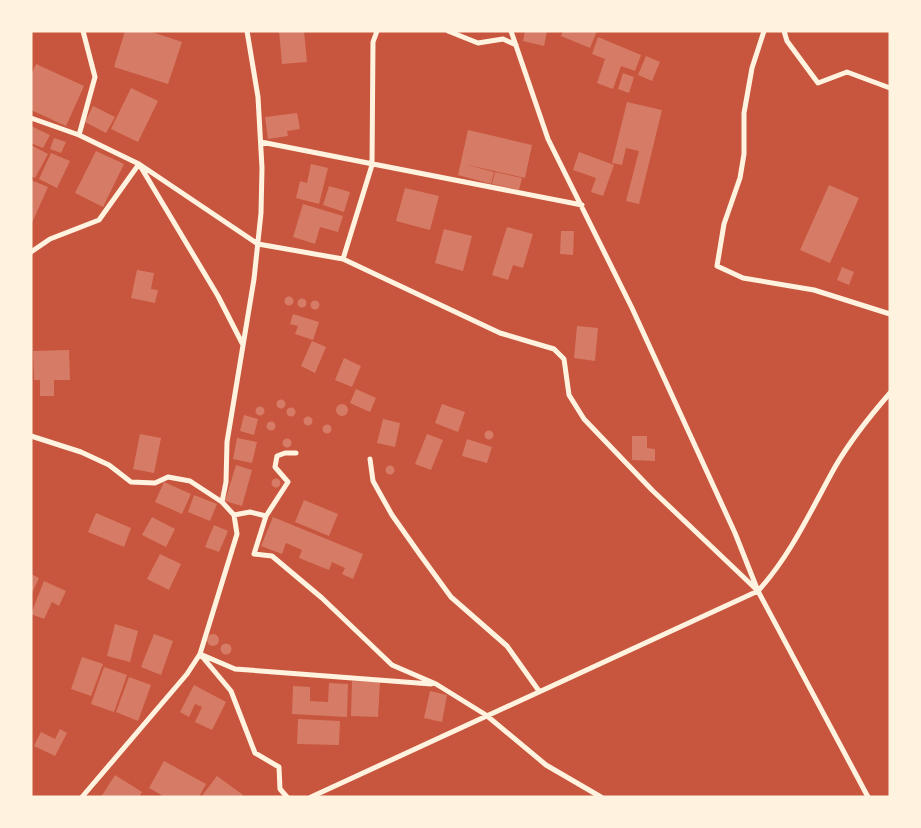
<svg xmlns="http://www.w3.org/2000/svg" width="921" height="828" viewBox="0 0 921 828" font-family="'Nunito Sans',sans-serif">
  <rect width="100%" height="100%" fill="#c8553d"/>
  <path fill="#d67c66" d="M 125,31 L 149,31 L 182,42 L 168,84 L 114,67 Z
    M 279,31 L 304,31 L 307,62 L 282,64 Z
    M 525,31 L 547,31 L 544,46 L 523,41 Z
    M 563,31 L 597,31 L 590,48 L 561,36 Z
    M 598,37 L 641,55 L 635,71 L 621,66 L 613,89 L 597,83 L 605,59 L 592,54 Z
    M 646,56 L 660,62 L 652,81 L 638,75 Z
    M 36,64 L 84,86 L 66,126 L 31,110 L 31,75 Z
    M 623,73 L 634,77 L 629,93 L 618,89 Z
    M 131,88 L 158,101 L 138,142 L 111,129 Z
    M 627,102 L 662,110 L 639,204 L 626,201 L 639,151 L 626,148 L 622,165 L 612,163 Z
    M 93,106 L 115,117 L 106,133 L 85,122 Z
    M 297,113 L 300,129 L 287,131 L 288,136 L 268,139 L 265,117 Z
    M 31,126 L 50,135 L 43,148 L 31,143 Z
    M 468,130 L 532,145 L 525,178 L 464,164 L 494,172 L 491,184 L 458,175 Z
    M 54,138 L 66,142 L 61,153 L 50,149 Z
    M 31,145 L 48,154 L 35,178 L 31,176 Z
    M 96,151 L 124,164 L 103,207 L 75,193 Z
    M 579,152 L 614,165 L 603,196 L 591,192 L 596,178 L 573,170 Z
    M 51,153 L 70,161 L 57,188 L 39,179 Z
    M 311,164 L 328,168 L 319,204 L 296,198 L 300,181 L 307,183 Z
    M 495,172 L 522,178 L 519,190 L 492,184 Z
    M 31,180 L 48,187 L 31,225 Z
    M 829,185 L 859,198 L 830,263 L 800,250 Z
    M 329,186 L 350,192 L 344,212 L 323,205 Z
    M 405,188 L 439,196 L 430,230 L 396,221 Z
    M 303,204 L 343,216 L 338,232 L 320,227 L 315,244 L 293,237 Z
    M 507,227 L 533,234 L 523,268 L 513,265 L 508,280 L 492,275 Z
    M 444,229 L 472,236 L 463,271 L 435,263 Z
    M 561,231 L 574,231 L 573,255 L 560,254 Z
    M 842,267 L 854,272 L 849,285 L 837,280 Z
    M 137,270 L 154,273 L 151,289 L 158,290 L 155,303 L 131,298 Z
    M284.5 301a4.5 4.5 0 1 1 9 0a4.5 4.5 0 1 1-9 0Z
    M297.5 303a4.5 4.5 0 1 1 9 0a4.5 4.5 0 1 1-9 0Z
    M310.5 305a4.5 4.5 0 1 1 9 0a4.5 4.5 0 1 1-9 0Z
    M 293,314 L 319,322 L 313,340 L 295,334 L 298,326 L 290,324 Z
    M 577,326 L 598,328 L 595,361 L 574,358 Z
    M 312,341 L 326,347 L 315,373 L 301,366 Z
    M 69,350 L 70,380 L 54,380 L 54,396 L 40,396 L 40,380 L 34,380 L 33,351 Z
    M 344,358 L 361,366 L 352,387 L 335,380 Z
    M 356,389 L 376,398 L 370,412 L 350,403 Z
    M276.5 404a4.5 4.5 0 1 1 9 0a4.5 4.5 0 1 1-9 0Z
    M336 410a6 6 0 1 1 12 0a6 6 0 1 1-12 0Z
    M 442,404 L 465,412 L 458,432 L 435,423 Z
    M255.5 411a4.5 4.5 0 1 1 9 0a4.5 4.5 0 1 1-9 0Z
    M286.5 412a4.5 4.5 0 1 1 9 0a4.5 4.5 0 1 1-9 0Z
    M 244,415 L 258,419 L 254,435 L 240,431 Z
    M303.5 421a4.5 4.5 0 1 1 9 0a4.5 4.5 0 1 1-9 0Z
    M 383,419 L 400,423 L 395,447 L 377,443 Z
    M266.5 426a4.5 4.5 0 1 1 9 0a4.5 4.5 0 1 1-9 0Z
    M322.5 429a4.5 4.5 0 1 1 9 0a4.5 4.5 0 1 1-9 0Z
    M484.5 435a4.5 4.5 0 1 1 9 0a4.5 4.5 0 1 1-9 0Z
    M 140,434 L 161,438 L 154,473 L 133,469 Z
    M 427,434 L 443,440 L 431,470 L 415,464 Z
    M 632,436 L 647,436 L 647,448 L 655,449 L 655,461 L 632,460 Z
    M 237,438 L 257,442 L 252,463 L 233,459 Z
    M282.5 443a4.5 4.5 0 1 1 9 0a4.5 4.5 0 1 1-9 0Z
    M 467,439 L 492,447 L 487,463 L 462,456 Z
    M 236,465 L 252,470 L 242,506 L 225,501 Z
    M385.5 470a4.5 4.5 0 1 1 9 0a4.5 4.5 0 1 1-9 0Z
    M271.5 483a4.5 4.5 0 1 1 9 0a4.5 4.5 0 1 1-9 0Z
    M 164,482 L 191,494 L 182,514 L 155,502 Z
    M 194,495 L 217,504 L 210,521 L 188,512 Z
    M 304,500 L 338,514 L 329,536 L 295,522 Z
    M 96,513 L 131,528 L 124,547 L 88,532 Z
    M 152,517 L 175,529 L 166,547 L 142,535 Z
    M 273,517 L 363,554 L 353,579 L 342,574 L 345,568 L 332,562 L 329,570 L 299,558 L 302,550 L 286,543 L 282,554 L 261,546 Z
    M 214,525 L 228,531 L 219,552 L 205,547 Z
    M 160,554 L 181,564 L 169,590 L 147,579 Z
    M 31,574 L 39,578 L 31,595 Z
    M 44,581 L 66,591 L 59,606 L 52,602 L 44,619 L 31,614 Z
    M 115,624 L 138,631 L 130,662 L 107,656 Z
    M 154,634 L 173,641 L 161,675 L 141,667 Z
    M207 640a6 6 0 1 1 12 0a6 6 0 1 1-12 0Z
    M220.5 649a5.5 5.5 0 1 1 11 0a5.5 5.5 0 1 1-11 0Z
    M 82,657 L 103,664 L 91,696 L 71,689 Z
    M 104,667 L 127,675 L 114,712 L 91,704 Z
    M 129,677 L 151,685 L 138,721 L 116,712 Z
    M 352,681 L 380,682 L 378,717 L 351,716 Z
    M 329,683 L 348,684 L 347,717 L 292,714 L 293,686 L 310,687 L 310,701 L 328,702 Z
    M 194,685 L 226,702 L 212,730 L 195,722 L 202,707 L 195,704 L 189,717 L 180,712 Z
    M 430,691 L 447,695 L 442,722 L 424,718 Z
    M 298,719 L 340,721 L 339,745 L 297,744 Z
    M 60,729 L 67,733 L 55,756 L 34,746 L 41,732 L 55,739 Z
    M 164,761 L 206,784 L 199,797 L 165,797 L 149,788 Z
    M 115,775 L 142,792 L 139,797 L 101,797 Z
    M 217,776 L 243,795 L 242,797 L 201,797 Z"/>
  <g fill="none" stroke-linecap="round" stroke-linejoin="round">
    <path stroke="#fff3e0" stroke-width="5" d="M 83,31 L 95,77 L 79,135 L 139,164 L 218,296 L 242,343
      M 448,31 L 478,43 L 503,39 L 516,45
      M 511,31 L 548,139 L 632,308 L 735,533 L 758,591 L 868,797
      M 764,31 L 752,68 L 744,113 L 744,154 L 740,178 L 724,224 L 717,266 L 743,278 L 814,290 L 890,314
      M 784,31 L 787,41 L 818,83 L 847,72 L 890,88
      M 31,118 L 79,135
      M 261,142 L 582,205
      M 31,252 L 50,239 L 99,220 L 139,164 L 258,244 L 343,259
      M 31,436 L 81,452 L 109,465 L 131,482 L 155,483 L 168,477 L 190,481 L 222,502
      M 296,453 L 285,453 L 277,456 L 275,467 L 288,482 L 266,516 L 254,554 L 272,556 L 322,598 L 392,665 L 436,684 L 486,715 L 546,765 L 601,797
      M 370,459 L 373,481 L 392,515 L 421,556 L 451,597 L 507,646 L 539,691
      M 234,515 L 250,512 L 266,516
      M 758,591 C 791,555 811,510 835,467 C 850,441 870,416 890,393
      M 82,797 L 187,674 L 200,654 L 237,534 L 234,515 L 222,502 L 226,482 L 227,442 L 254,279 L 261,213 L 262,168 L 258,97 L 247,31
      M 287,797 L 280,789 L 279,767 L 255,753 L 231,691 L 200,654 L 235,669 L 431,684
      M 311,797 L 758,591 L 652,490 L 584,419 L 569,395 L 564,359 L 554,349 L 500,333 L 343,259 L 372,165 L 373,42 L 377,31"/>
  </g>
  <rect width="921" height="828" fill="none" stroke="#fff3e0" stroke-width="65"/>
</svg>
